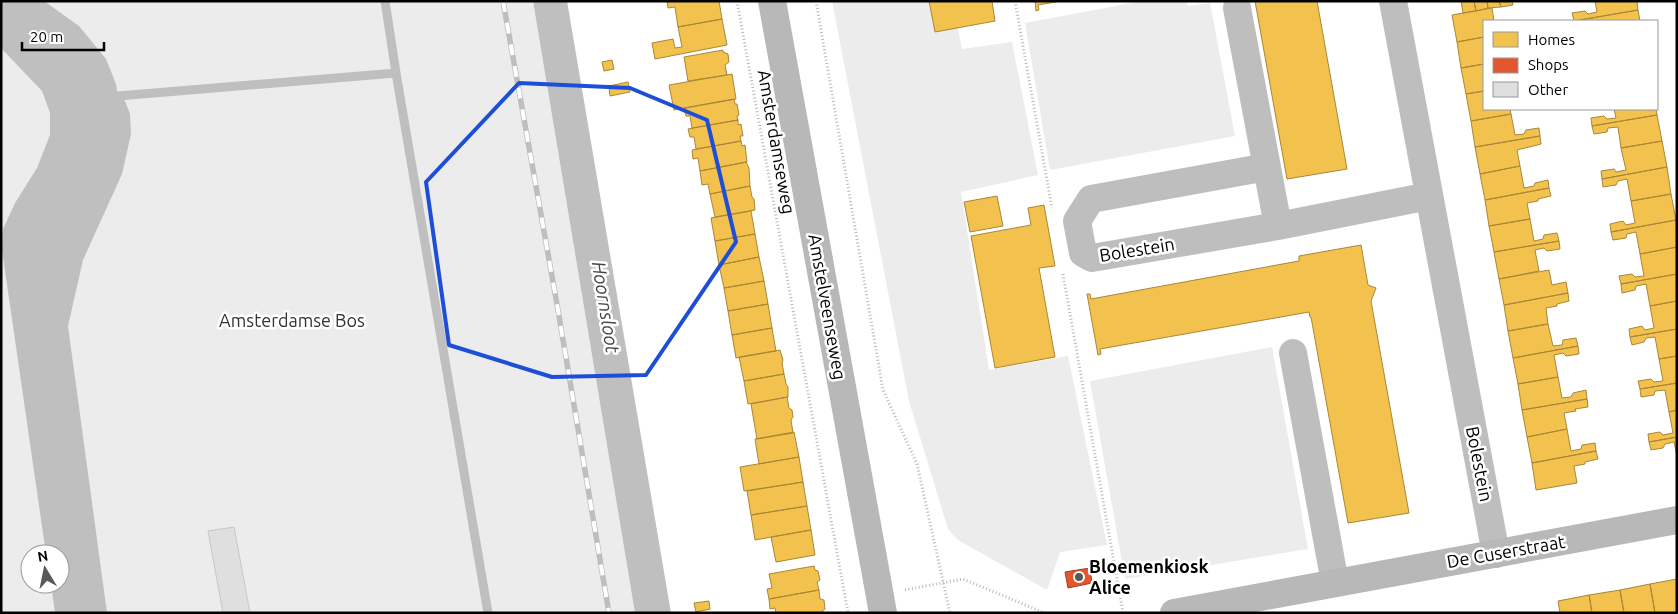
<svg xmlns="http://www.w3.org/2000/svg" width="1678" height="614" viewBox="0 0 1678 614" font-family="Ubuntu,sans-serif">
  <rect width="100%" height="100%" fill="#fff"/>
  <path fill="#ececec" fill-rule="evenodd" d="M 1,1 L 533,1 L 635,613 L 1,613 ZM 30,554 L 60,554 L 60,584 L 30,584 Z
    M 832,1 L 953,1 L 962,49 L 1012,42 L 1038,175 L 961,192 L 989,370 L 1068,356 L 1107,545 L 1060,552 L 1047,590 L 958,540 L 948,529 L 909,401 Z
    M 1142,1 L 1186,1 L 1188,6 L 1210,3 L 1235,136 L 1050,170 L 1025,23 Z
    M 1272,347 L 1308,549 L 1125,579 L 1090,381 Z"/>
  <path fill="#bfbfbf" d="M 1,1 L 44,1 L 79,26 L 106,59 L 116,84 L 118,96 L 125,101 L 130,114 L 131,134 L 122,174 L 83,260 L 68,326 L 107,613 L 55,613 L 51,584 L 60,584 L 60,554 L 46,554 L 2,250 L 3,229 L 15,203 L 37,168 L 50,135 L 50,113 L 42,91 L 1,48 Z
    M 533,1 L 567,1 L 671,613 L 635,613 Z"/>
  <path fill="#f2c14e" stroke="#a98737" d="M 672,1 L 719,1 L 722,19 L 678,27 L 675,7 L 668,8 L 667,2 Z
    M 929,1 L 992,1 L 995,21 L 935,32 Z
    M 1035,1 L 1061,1 L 1038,5 L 1039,10 L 1036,11 Z
    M 1255,1 L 1317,1 L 1347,169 L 1287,179 Z
    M 1461,1 L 1474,1 L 1476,11 L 1463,13 Z
    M 1474,1 L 1487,1 L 1488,8 L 1476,11 Z
    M 1487,1 L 1499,1 L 1501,7 L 1488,8 Z
    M 1499,1 L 1512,1 L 1513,5 L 1501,7 Z
    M 1595,1 L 1637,1 L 1638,10 L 1574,21 L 1572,13 L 1585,11 L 1588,14 L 1597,12 Z
    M 1492,8 L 1494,21 L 1484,21 L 1484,37 L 1457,42 L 1452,15 Z
    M 1638,10 L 1640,21 L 1574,21 Z
    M 722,19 L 727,45 L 655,59 L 652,43 L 673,39 L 675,48 L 682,47 L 678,27 Z
    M 1484,37 L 1484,64 L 1461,68 L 1457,42 Z
    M 723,50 L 723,52 L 728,54 L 729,62 L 725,65 L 727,75 L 688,81 L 684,57 Z
    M 612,60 L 614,69 L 604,71 L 602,62 Z
    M 1484,64 L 1484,91 L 1466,94 L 1461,68 Z
    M 732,74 L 736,99 L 674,110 L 669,85 Z
    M 628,82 L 630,92 L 610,96 L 609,86 Z
    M 1484,91 L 1484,109 L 1510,109 L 1511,114 L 1471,121 L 1466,94 Z
    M 734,99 L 735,104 L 737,104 L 739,115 L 737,116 L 738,120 L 692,128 L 690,116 L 686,116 L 684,108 Z
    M 1614,109 L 1656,109 L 1657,115 L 1592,126 L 1591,118 L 1604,116 L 1607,119 L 1616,118 Z
    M 1511,114 L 1515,135 L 1524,134 L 1526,130 L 1539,128 L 1540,136 L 1475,147 L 1471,121 Z
    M 1657,115 L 1662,141 L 1621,148 L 1618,127 L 1608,128 L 1607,132 L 1594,134 L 1592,126 Z
    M 738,120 L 738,125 L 741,124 L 743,136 L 740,136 L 741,141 L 696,149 L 694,137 L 690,137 L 688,129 Z
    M 1540,136 L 1541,144 L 1517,150 L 1520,166 L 1480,174 L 1475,147 Z
    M 741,141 L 742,146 L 745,145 L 747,162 L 700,171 L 698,158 L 693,159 L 692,150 Z
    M 1662,141 L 1667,167 L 1602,179 L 1601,171 L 1614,169 L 1616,172 L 1626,170 L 1621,148 Z
    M 746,162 L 749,168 L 750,186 L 710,194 L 708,184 L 702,185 L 700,171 Z
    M 1520,166 L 1524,188 L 1534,186 L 1535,183 L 1548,180 L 1549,188 L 1485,200 L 1480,174 Z
    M 1667,167 L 1671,194 L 1631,201 L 1627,179 L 1618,181 L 1616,185 L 1603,187 L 1602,179 Z
    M 750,186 L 752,197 L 754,199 L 755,210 L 715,217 L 710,194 Z
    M 1549,188 L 1551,196 L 1538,199 L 1538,201 L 1527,203 L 1530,219 L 1489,226 L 1485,200 Z
    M 1671,194 L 1676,220 L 1611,232 L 1610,224 L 1623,221 L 1626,225 L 1635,223 L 1631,201 Z
    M 997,196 L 1003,226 L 970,232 L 964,202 Z
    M 1044,205 L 1055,266 L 1039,268 L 1055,357 L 995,368 L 971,236 L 1031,225 L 1028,208 Z
    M 751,211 L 755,234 L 715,241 L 711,218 Z
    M 1530,219 L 1534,241 L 1543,239 L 1544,235 L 1557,233 L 1559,241 L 1494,252 L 1489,226 Z
    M 1676,220 L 1677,247 L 1640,254 L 1636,232 L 1627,234 L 1626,238 L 1613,240 L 1611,232 Z
    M 755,234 L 759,257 L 719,265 L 715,241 Z
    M 1559,241 L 1560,249 L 1547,251 L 1544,248 L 1535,250 L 1539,271 L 1499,279 L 1494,252 Z
    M 1361,245 L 1368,285 L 1376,288 L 1371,301 L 1409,513 L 1348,523 L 1311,317 L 1310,317 L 1309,312 L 1100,349 L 1101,354 L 1098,355 L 1087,294 L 1090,294 L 1091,299 L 1299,261 L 1299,256 Z
    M 1677,247 L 1677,274 L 1621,284 L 1619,276 L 1632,274 L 1635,277 L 1644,276 L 1640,254 Z
    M 759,257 L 764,281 L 724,288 L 719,265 Z
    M 1549,270 L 1552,285 L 1566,282 L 1568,293 L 1504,305 L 1499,279 Z
    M 1677,274 L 1677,301 L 1650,306 L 1646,284 L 1636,286 L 1635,290 L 1622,293 L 1621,284 Z
    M 764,281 L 768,304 L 728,311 L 724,288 Z
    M 1568,293 L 1569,301 L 1557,304 L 1557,306 L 1546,308 L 1548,324 L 1508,331 L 1504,305 Z
    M 1677,301 L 1677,329 L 1630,337 L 1629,329 L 1642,326 L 1645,330 L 1654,328 L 1650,306 Z
    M 768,304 L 772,328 L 732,335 L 728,311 Z
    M 1548,324 L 1553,346 L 1562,345 L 1563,340 L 1576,338 L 1578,346 L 1513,358 L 1508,331 Z
    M 772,328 L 776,351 L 736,358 L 732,335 Z
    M 1677,329 L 1677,356 L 1659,359 L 1655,337 L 1646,338 L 1644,342 L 1632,345 L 1630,337 Z
    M 1578,346 L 1579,354 L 1566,356 L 1563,353 L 1554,355 L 1558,377 L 1518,384 L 1513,358 Z
    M 780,350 L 783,360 L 782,363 L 784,374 L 744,381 L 739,357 Z
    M 1677,356 L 1677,383 L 1640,389 L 1638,381 L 1651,379 L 1654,382 L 1663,381 L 1659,359 Z
    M 784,374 L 786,384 L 788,387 L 788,397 L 748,404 L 744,381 Z
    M 1558,377 L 1562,398 L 1571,397 L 1573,393 L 1586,390 L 1587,399 L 1522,410 L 1518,384 Z
    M 1677,383 L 1677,410 L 1669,412 L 1665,390 L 1655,391 L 1654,395 L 1641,397 L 1640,389 Z
    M 787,397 L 789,408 L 792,410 L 793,417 L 791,420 L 793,433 L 757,439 L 751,404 Z
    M 1587,399 L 1588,407 L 1575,409 L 1576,411 L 1564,413 L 1567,429 L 1527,437 L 1522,410 Z
    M 1677,410 L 1677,437 L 1649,442 L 1648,434 L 1660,432 L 1663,435 L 1673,433 L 1669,412 Z
    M 1567,429 L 1571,451 L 1581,449 L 1582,445 L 1595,443 L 1596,451 L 1532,463 L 1527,437 Z
    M 794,432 L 799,457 L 759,464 L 755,439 Z
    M 1677,437 L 1677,456 L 1674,442 L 1665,444 L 1663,448 L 1651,450 L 1649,442 Z
    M 1596,451 L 1598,459 L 1585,462 L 1585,464 L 1574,466 L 1577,483 L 1536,490 L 1532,463 Z
    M 799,457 L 803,482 L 744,491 L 740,467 Z
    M 803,482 L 807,506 L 751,515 L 747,491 Z
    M 807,506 L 811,530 L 755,540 L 751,515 Z
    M 811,530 L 815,555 L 776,562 L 771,537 Z
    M 814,566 L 815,570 L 818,571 L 820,580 L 817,582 L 819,590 L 769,599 L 767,589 L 772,588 L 769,574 Z
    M 1677,579 L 1677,613 L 1655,613 L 1650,584 Z
    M 1650,584 L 1655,613 L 1624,613 L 1620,590 Z
    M 819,590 L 820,599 L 824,600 L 825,609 L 822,611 L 823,613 L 776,613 L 775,608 L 770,609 L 769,599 Z
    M 1620,590 L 1624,613 L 1592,613 L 1589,595 Z
    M 1589,595 L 1592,613 L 1560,613 L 1558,601 Z
    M 709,601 L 710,609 L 696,612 L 694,603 Z"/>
  <path fill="#e4572e" stroke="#a03d20" d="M 1090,568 L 1092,583 L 1068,588 L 1065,572 Z"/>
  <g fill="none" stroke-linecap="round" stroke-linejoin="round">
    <path stroke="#bfbfbf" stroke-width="9" d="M 385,1 L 396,73 L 488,613
      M 118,96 L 396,73"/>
  </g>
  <path fill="#dfdfdf" stroke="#c7c7c7" d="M 234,527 L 250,613 L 223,613 L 208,531 Z"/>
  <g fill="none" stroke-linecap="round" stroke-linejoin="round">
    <path stroke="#b9b9b9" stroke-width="3" stroke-dasharray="1 2.5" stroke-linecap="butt" d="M 737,1 L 848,613
      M 816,1 L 883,390 L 917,464 L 950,613
      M 1015,1 L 1052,208
      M 1063,274 L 1123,613
      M 905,590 L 963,579 L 1045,613"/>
    <path stroke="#bebebe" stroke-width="28" d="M 1393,1 L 1496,554
      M 1237,8 L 1278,226
      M 1267,167 L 1091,199 L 1077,221 L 1083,253 L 1092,258 L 1278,226 L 1429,196
      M 1293,353 L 1335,583"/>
    <path stroke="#b8b8b8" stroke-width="28" d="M 772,1 L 883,613
      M 1174,613 L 1677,520"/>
    <defs>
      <path id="rail" d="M 503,1 L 558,310 L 609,613"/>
    </defs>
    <use href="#rail" stroke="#bebebe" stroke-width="5.5"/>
    <use href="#rail" stroke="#fff" stroke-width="4" stroke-dasharray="11" stroke-linecap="butt"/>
  </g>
  <path fill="none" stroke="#1d4ed8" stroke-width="4" stroke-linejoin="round" d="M 519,83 L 630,88 L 707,120 L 736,242 L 646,375 L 552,377 L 449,345 L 426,182 Z"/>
  <circle fill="#595959" stroke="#fff" stroke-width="2" cx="1079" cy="577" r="5"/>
  <g text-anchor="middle" stroke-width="5" stroke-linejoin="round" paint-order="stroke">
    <g font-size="18" fill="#000" stroke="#fff">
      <text transform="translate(776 142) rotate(80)" y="6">Amsterdamseweg</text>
      <text transform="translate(1137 250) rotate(-9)" y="6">Bolestein</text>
      <text transform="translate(827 307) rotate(80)" y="6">Amstelveenseweg</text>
      <text transform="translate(1479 464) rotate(79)" y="6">Bolestein</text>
      <text transform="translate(1506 552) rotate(-10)" y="6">De Cuserstraat</text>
    </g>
    <g font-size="18" fill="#333" stroke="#fff">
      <text x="292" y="327">Amsterdamse Bos</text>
    </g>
    <g font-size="18" font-weight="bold" fill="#000" stroke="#fff" text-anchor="start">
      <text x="1089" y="573">Bloemenkiosk<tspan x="1089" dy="21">Alice</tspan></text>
    </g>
    <g font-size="19" font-style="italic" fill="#444" stroke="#fff">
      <text transform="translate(606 307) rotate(81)" y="7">Hoornsloot</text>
    </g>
  </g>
  <rect width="1678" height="614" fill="none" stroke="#000000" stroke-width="5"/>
  <rect x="1483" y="20" width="175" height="90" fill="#ffffff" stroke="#999999"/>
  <rect x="1493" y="32" width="25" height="15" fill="#f2c14e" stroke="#999999"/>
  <text x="1528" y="45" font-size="15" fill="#000000">Homes</text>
  <rect x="1493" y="58" width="25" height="15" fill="#e4572e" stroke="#999999"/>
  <text x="1528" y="70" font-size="15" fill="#000000">Shops</text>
  <rect x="1493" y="82" width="25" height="15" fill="#dfdfdf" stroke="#999999"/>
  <text x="1528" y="95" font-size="15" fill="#000000">Other</text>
  <g transform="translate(45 569) rotate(350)"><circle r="24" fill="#ffffff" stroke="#999999"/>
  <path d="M0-4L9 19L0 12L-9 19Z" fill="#595959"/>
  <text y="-8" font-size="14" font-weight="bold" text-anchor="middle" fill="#000000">N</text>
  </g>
  <path d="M22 42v8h82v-8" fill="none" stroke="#000000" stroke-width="2.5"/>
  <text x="30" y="42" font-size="15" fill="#000000" stroke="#ffffff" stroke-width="4" paint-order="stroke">20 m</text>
</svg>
